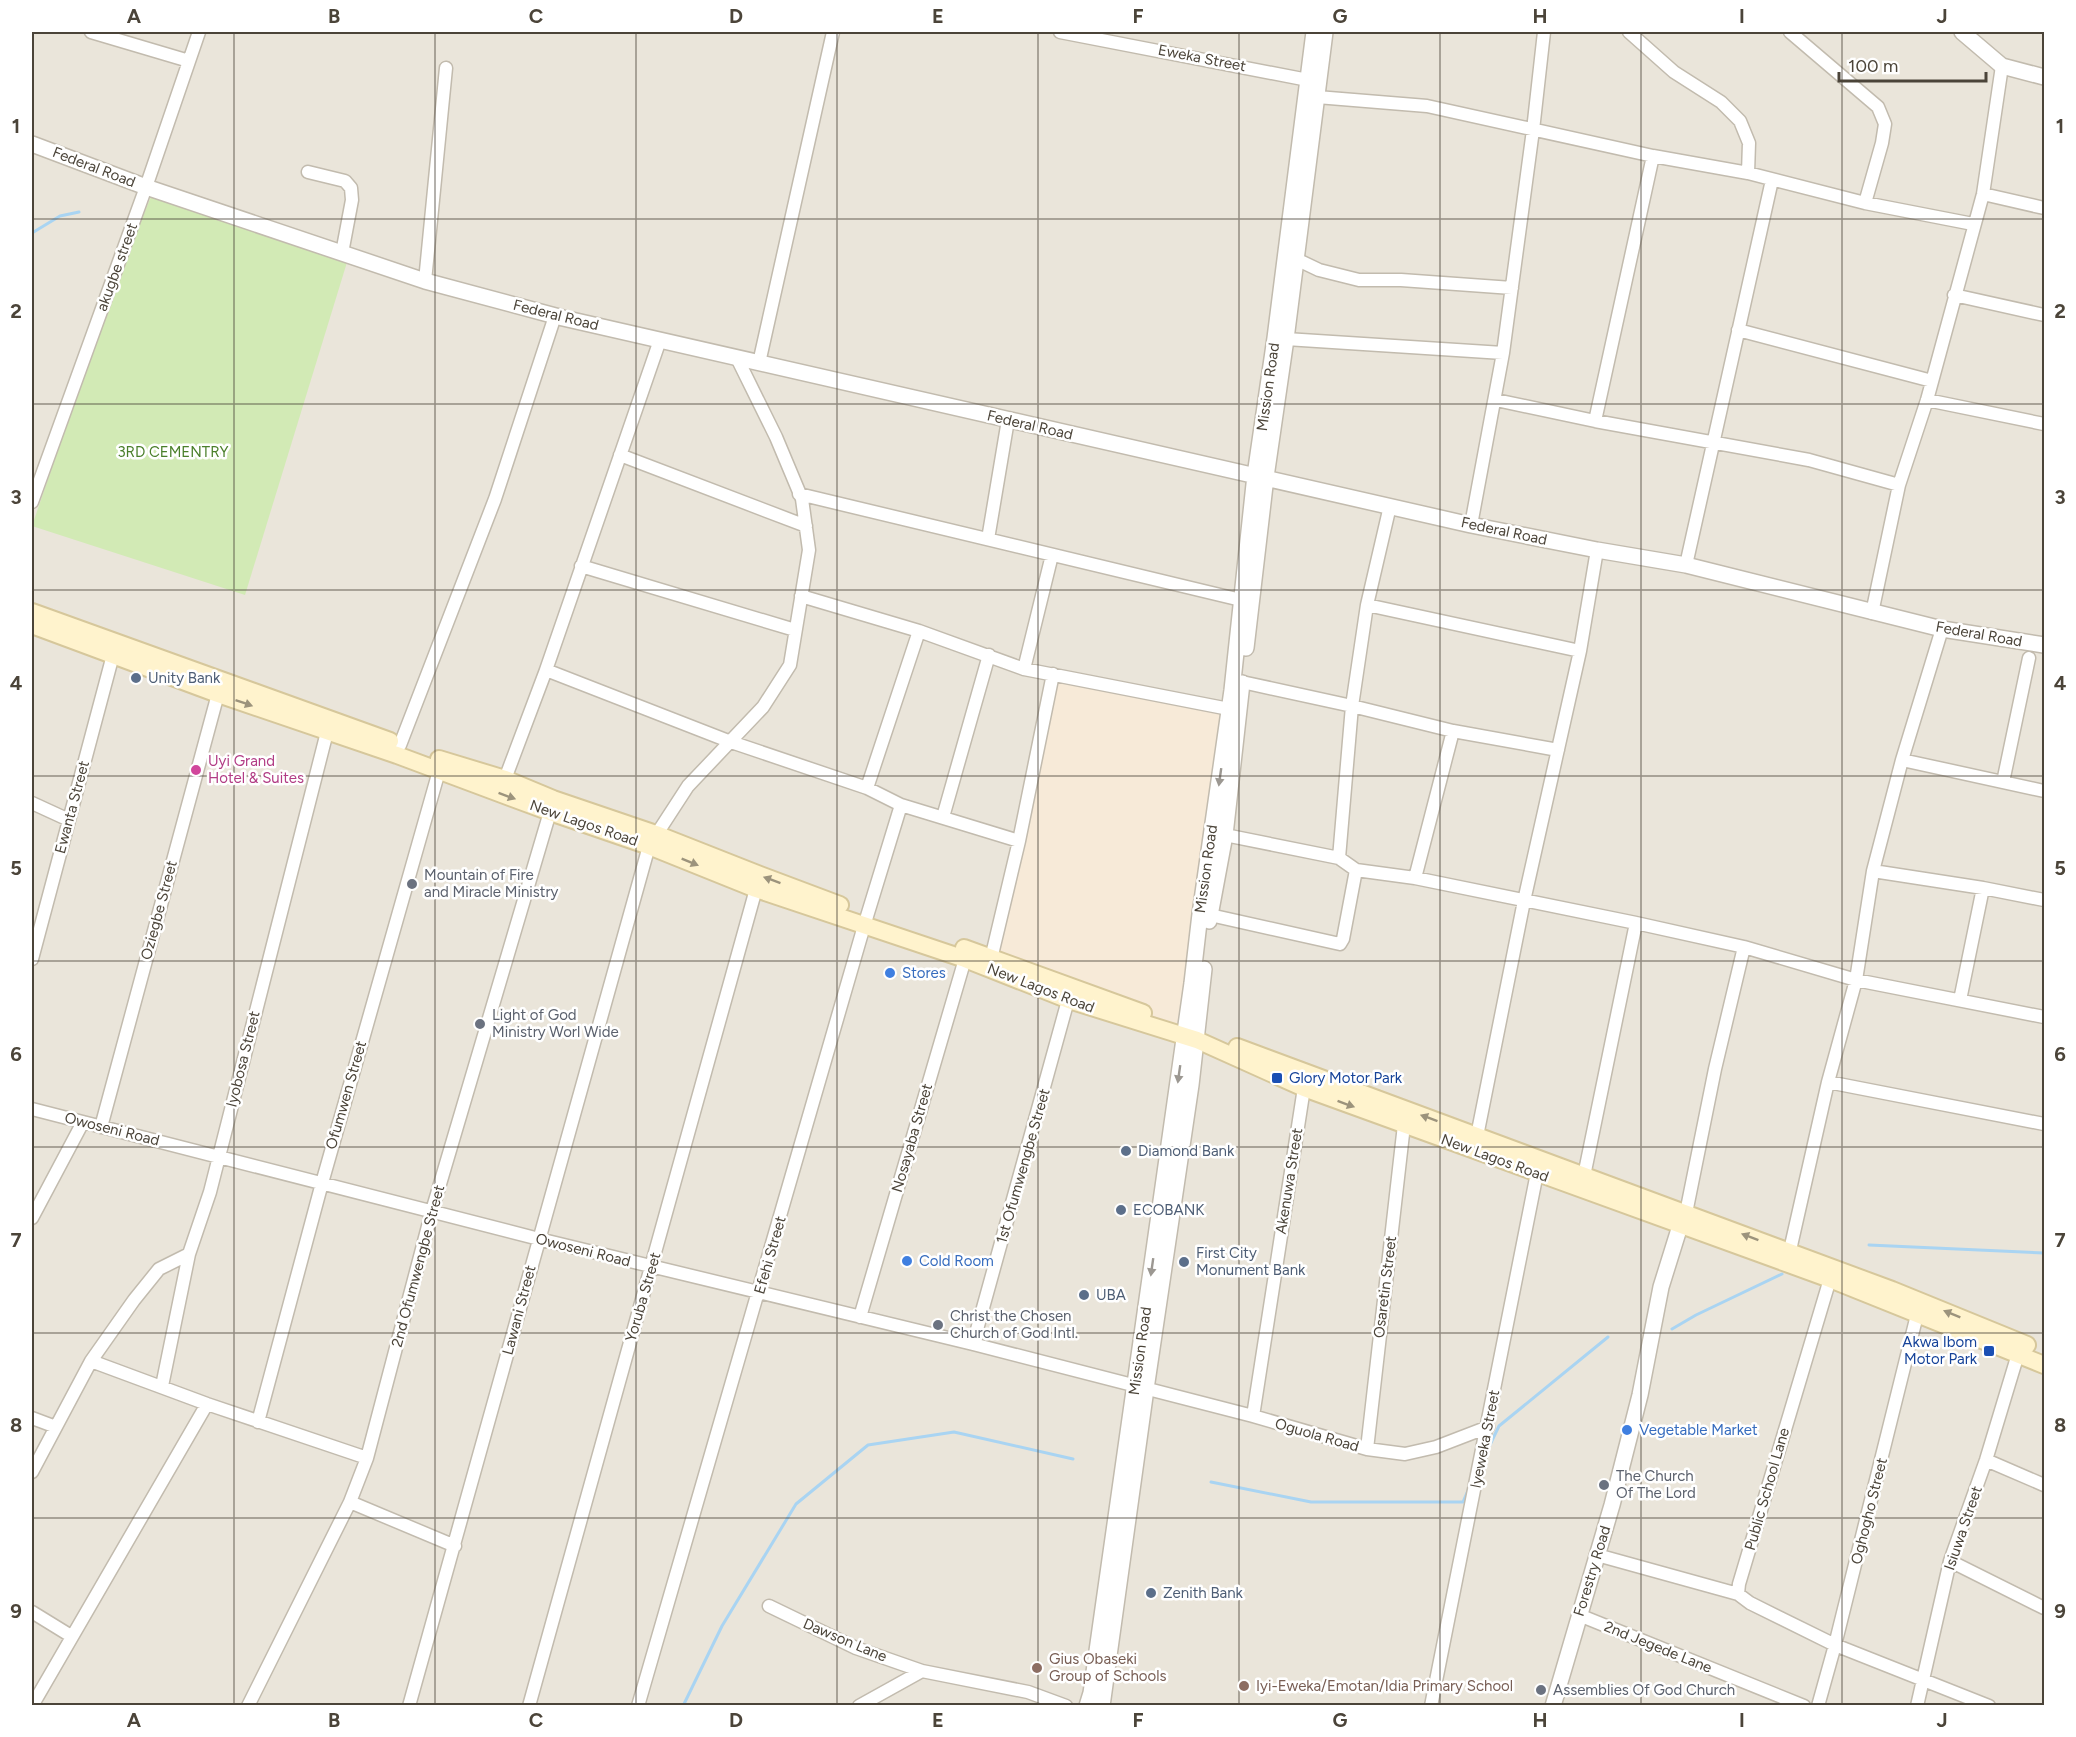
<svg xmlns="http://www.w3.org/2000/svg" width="2076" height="1737" viewBox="0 0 2076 1737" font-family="Figtree,sans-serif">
  <rect width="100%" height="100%" fill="#f6f3ec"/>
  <path fill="#eae5da" d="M 32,32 L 2044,32 L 2044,1705 L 32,1705 Z"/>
  <path fill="#f7ead8" d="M 1050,669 L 1237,707 L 1190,1034 L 985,962 Z"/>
  <path fill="#d2eab5" d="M 152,194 L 348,259 L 245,595 L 32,526 L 110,297 Z"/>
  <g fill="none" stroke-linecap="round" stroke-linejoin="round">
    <path stroke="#a9d4f2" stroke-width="3" d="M 32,233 L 60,216 L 79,212
      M 1869,1245 L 2044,1253
      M 1672,1329 L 1696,1315 L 1782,1274
      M 1486,1453 L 1499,1426 L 1608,1337
      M 1211,1482 L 1311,1502 L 1463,1502 L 1469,1488
      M 683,1706 L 722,1626 L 796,1504 L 868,1445 L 954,1432 L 1073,1459"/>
    <defs>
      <path id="minor" d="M 91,32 L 189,61
        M 1060,32 L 1308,80
        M 1629,32 L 1674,72 L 1721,102 L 1740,121 L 1749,143 L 1748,173
        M 1790,32 L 1878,107 L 1885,124 L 1882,143 L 1865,203
        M 1317,97 L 1427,106 L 1653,156 L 1748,173 L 1865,203 L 1973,224
        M 308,172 L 345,181 L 351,188 L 352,200 L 342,253
        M 1983,194 L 2044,208
        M 1296,259 L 1319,270 L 1359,280 L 1401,280 L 1512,288
        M 425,281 L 446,68
        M 1954,295 L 2044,315
        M 1738,330 L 1932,381
        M 1286,339 L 1503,353
        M 759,363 L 833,32
        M 1496,400 L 1595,421 L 1809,460 L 1899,485
        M 1927,400 L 2044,424
        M 1595,421 L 1653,156
        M 620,455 L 806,526
        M 799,494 L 1241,600
        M 32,502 L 146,187 L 199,32
        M 1471,525 L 1503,353 L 1533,130 L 1544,32
        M 988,539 L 1008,420
        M 1686,565 L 1772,180
        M 581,566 L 795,630
        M 801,596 L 919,631 L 1024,669 L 1229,709
        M 1367,605 L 1580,651
        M 1872,613 L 1899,485 L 1927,400 L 1983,194 L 2002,66
        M 1024,669 L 1052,555
        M 546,670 L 731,742 L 867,788 L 901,805 L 1019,841
        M 1242,682 L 1352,706 L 1453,731 L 1558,750
        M 400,745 L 495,499 L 555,316
        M 1902,760 L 2044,791
        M 505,779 L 546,670 L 660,340
        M 2003,782 L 2029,658
        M 867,788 L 919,631
        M 32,803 L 69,820
        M 943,817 L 989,655
        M 1225,835 L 1339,858 L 1356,870 L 1415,878 L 1636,923 L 1744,947 L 1856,980 L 2044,1017
        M 1339,858 L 1352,706 L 1367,605 L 1390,506
        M 1873,871 L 1983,888 L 2044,900
        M 1415,878 L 1453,731
        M 1210,915 L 1340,944 L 1343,939 L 1356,870
        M 32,959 L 113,655
        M 990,963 L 1019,841 L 1053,674
        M 1960,1000 L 1983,888
        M 1828,1082 L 2044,1124
        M 32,1109 L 539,1239 L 973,1344 L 1253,1416 L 1367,1449 L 1405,1454 L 1436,1447 L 1488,1427
        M 101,1127 L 218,694
        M 1477,1136 L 1524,901 L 1580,651 L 1597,550
        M 1584,1176 L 1636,923
        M 1686,1213 L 1715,1069 L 1744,947
        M 32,1218 L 83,1122
        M 1788,1259 L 1828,1082 L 1856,980 L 1873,871 L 1902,760 L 1942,629
        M 1830,1279 L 1739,1584 L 1738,1594 L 1750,1603 L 1835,1645 L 1989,1706
        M 860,1317 L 965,959
        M 973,1344 L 1070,993
        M 91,1361 L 207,1404 L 367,1458
        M 162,1386 L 189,1254 L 210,1192 L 327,732
        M 1253,1416 L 1304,1088
        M 32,1418 L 56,1427
        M 258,1422 L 322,1183 L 439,771
        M 1367,1449 L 1404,1125
        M 1986,1460 L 2044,1485
        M 32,1472 L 91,1361 L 134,1300 L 159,1269 L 189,1254
        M 350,1502 L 455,1546
        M 1597,1555 L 1738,1594
        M 1950,1561 L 2044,1608
        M 769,1606 L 856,1648 L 922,1671
        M 32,1612 L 71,1636
        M 1579,1615 L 1804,1706
        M 32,1706 L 207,1404
        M 248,1706 L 350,1502 L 367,1458 L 432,1211 L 550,812
        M 409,1706 L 649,846 L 688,786 L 763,707 L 790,665 L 809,550 L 802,499 L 776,437 L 737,358
        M 529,1706 L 756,889
        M 638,1706 L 864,926 L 901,805
        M 859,1706 L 922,1671 L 1028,1692 L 1066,1706
        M 1431,1706 L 1537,1173
        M 1818,1706 L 1835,1645 L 1917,1315
        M 1917,1706 L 1950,1561 L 1986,1460 L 2018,1354"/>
      <path id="tertiary" d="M 1962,32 L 2002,66 L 2044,77
        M 32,144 L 146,187 L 425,281 L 563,318 L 1471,525 L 1597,550 L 1686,565 L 1942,629 L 2044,645
        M 1246,648 L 1266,477 L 1286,339 L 1325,32
        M 1209,921 L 1225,835 L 1242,683
        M 1087,1706 L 1091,1693 L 1192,983 L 1200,914 L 1232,690 L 1255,475 L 1275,338 L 1314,32
        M 1102,1706 L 1146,1389 L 1191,1085 L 1204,969
        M 1553,1706 L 1612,1505 L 1640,1395 L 1661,1287 L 1680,1226"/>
      <path id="secondary" d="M 32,612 L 390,741
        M 32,625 L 218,694 L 397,755 L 550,812 L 649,846 L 756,889 L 965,959 L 1069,1000 L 1197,1040 L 1304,1088 L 1830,1279 L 2044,1365
        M 439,759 L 505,779 L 553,799 L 656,834 L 760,875 L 840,905
        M 964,948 L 1143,1013
        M 1237,1047 L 1892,1290 L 2027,1345"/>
    </defs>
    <use href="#minor" stroke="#c2bbae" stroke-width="15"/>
    <use href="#tertiary" stroke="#c2bbae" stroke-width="18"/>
    <use href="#secondary" stroke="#d6c79b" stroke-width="20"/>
    <use href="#minor" stroke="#fff" stroke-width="12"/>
    <use href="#tertiary" stroke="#fff" stroke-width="15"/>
    <use href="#secondary" stroke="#fff3cd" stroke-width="16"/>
  </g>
  <defs><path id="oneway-solid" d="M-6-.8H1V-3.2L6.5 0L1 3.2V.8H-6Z" transform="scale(1.5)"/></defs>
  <g fill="#9c937c">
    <use href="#oneway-solid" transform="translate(244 703) rotate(19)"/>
    <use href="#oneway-solid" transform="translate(507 796) rotate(20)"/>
    <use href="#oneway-solid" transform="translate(690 862) rotate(22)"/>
    <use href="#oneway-solid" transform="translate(772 880) rotate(-160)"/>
    <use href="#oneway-solid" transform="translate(1346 1104) rotate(20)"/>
    <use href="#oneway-solid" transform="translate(1429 1118) rotate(-160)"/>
    <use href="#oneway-solid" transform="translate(1750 1237) rotate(-159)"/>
    <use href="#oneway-solid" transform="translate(1952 1314) rotate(-158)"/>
  </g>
  <g fill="#9c9892">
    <use href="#oneway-solid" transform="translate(1220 777) rotate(98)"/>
    <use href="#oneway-solid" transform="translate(1179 1074) rotate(98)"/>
    <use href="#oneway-solid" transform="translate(1152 1267) rotate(98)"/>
  </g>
  <path fill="none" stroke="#4b4439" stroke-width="1.5" stroke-opacity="0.55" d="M 234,32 L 234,1706M 435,32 L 435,1706M 636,32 L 636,1706M 837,32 L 837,1706M 1038,32 L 1038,1706M 1239,32 L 1239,1706M 1440,32 L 1440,1706M 1641,32 L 1641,1706M 1842,32 L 1842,1706M 32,219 L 2044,219M 32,404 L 2044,404M 32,590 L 2044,590M 32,776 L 2044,776M 32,961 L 2044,961M 32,1147 L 2044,1147M 32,1333 L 2044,1333M 32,1518 L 2044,1518"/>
  <g fill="#5c6f8a" stroke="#fff" stroke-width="2">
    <circle cx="136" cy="678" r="6"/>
    <circle cx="1126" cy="1151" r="6"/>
    <circle cx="1121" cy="1210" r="6"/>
    <circle cx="1184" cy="1262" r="6"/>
    <circle cx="1084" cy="1295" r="6"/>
    <circle cx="1151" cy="1593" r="6"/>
  </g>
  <circle fill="#d1479c" stroke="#fff" stroke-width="2" cx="196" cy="770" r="6"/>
  <g fill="#6b7280" stroke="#fff" stroke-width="2">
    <circle cx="412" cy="884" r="6"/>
    <circle cx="480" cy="1024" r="6"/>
    <circle cx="938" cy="1325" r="6"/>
    <circle cx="1604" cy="1485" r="6"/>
    <circle cx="1541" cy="1690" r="6"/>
  </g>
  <g fill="#3f7fe0" stroke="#fff" stroke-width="2">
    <circle cx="890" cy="973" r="6"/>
    <circle cx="907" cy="1261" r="6"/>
    <circle cx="1627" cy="1430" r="6"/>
  </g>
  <g fill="#1a4fb4" stroke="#fff" stroke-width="2">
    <rect x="1271" y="1072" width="12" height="12" rx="3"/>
    <rect x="1983" y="1345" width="12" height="12" rx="3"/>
  </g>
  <g fill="#8d6e63" stroke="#fff" stroke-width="2">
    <circle cx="1037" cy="1668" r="6"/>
    <circle cx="1244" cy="1686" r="6"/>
  </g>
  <g text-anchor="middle" stroke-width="5" stroke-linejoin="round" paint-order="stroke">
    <g font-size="15" fill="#4b4439" stroke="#fff">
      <text transform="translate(1202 58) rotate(11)" y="5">Eweka Street</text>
      <text transform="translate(94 167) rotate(21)" y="5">Federal Road</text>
      <text transform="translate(117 267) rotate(-70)" y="5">akugbe street</text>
      <text transform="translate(556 315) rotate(14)" y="5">Federal Road</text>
      <text transform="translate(1268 387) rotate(-82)" y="5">Mission Road</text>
      <text transform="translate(1030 425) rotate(13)" y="5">Federal Road</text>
      <text transform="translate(1504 531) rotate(12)" y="5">Federal Road</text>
      <text transform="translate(1979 634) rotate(10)" y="5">Federal Road</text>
      <text transform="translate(72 807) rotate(-75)" y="5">Ewanta Street</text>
      <text transform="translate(584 823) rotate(19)" y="5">New Lagos Road</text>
      <text transform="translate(1206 869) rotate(-82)" y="5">Mission Road</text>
      <text transform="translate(159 910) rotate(-75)" y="5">Oziegbe Street</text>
      <text transform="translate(1041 988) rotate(21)" y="5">New Lagos Road</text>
      <text transform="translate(243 1059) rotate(-76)" y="5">Iyobosa Street</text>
      <text transform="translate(346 1095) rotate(-74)" y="5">Ofumwen Street</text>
      <text transform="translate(112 1129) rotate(14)" y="5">Owoseni Road</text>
      <text transform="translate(912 1138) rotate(-74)" y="5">Nosayaba Street</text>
      <text transform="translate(1495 1158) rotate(20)" y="5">New Lagos Road</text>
      <text transform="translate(1023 1166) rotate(-74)" y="5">1st Ofumwengbe Street</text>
      <text transform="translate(1289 1181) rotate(-81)" y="5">Akenuwa Street</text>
      <text transform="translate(583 1250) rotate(14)" y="5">Owoseni Road</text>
      <text transform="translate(770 1255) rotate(-74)" y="5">Efehi Street</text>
      <text transform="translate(418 1266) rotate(-75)" y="5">2nd Ofumwengbe Street</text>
      <text transform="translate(1385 1287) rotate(-83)" y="5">Osaretin Street</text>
      <text transform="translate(643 1297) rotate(-74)" y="5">Yoruba Street</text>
      <text transform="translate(519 1310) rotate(-75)" y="5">Lawani Street</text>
      <text transform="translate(1140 1351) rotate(-82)" y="5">Mission Road</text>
      <text transform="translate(1317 1435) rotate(16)" y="5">Oguola Road</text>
      <text transform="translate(1485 1439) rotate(-79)" y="5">Iyeweka Street</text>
      <text transform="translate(1767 1489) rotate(-74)" y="5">Public School Lane</text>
      <text transform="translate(1869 1511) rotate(-76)" y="5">Oghogho Street</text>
      <text transform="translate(1963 1528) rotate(-71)" y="5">Isiuwa Street</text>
      <text transform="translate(1592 1571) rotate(-73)" y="5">Forestry Road</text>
      <text transform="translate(845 1640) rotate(23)" y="5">Dawson Lane</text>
      <text transform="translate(1658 1647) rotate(22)" y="5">2nd Jegede Lane</text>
    </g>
    <g font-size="15" fill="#4a7f2a" stroke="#fff">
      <text x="173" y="457">3RD CEMENTRY</text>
    </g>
    <g font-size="15" fill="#4e5e75" stroke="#fff" text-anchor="start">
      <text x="148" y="683">Unity Bank</text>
      <text x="1138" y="1156">Diamond Bank</text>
      <text x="1133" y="1215">ECOBANK</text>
      <text x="1196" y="1258">First City<tspan x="1196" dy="17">Monument Bank</tspan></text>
      <text x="1096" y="1300">UBA</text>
      <text x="1163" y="1598">Zenith Bank</text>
    </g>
    <g font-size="15" fill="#b23c85" stroke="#fff" text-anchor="start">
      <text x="208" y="766">Uyi Grand<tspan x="208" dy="17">Hotel &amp; Suites</tspan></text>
    </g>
    <g font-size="15" fill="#5b616d" stroke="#fff" text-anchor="start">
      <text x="424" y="880">Mountain of Fire<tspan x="424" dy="17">and Miracle Ministry</tspan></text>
      <text x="492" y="1020">Light of God<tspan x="492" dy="17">Ministry Worl Wide</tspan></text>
      <text x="950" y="1321">Christ the Chosen<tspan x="950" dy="17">Church of God Intl.</tspan></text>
      <text x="1616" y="1481">The Church<tspan x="1616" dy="17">Of The Lord</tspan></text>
      <text x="1553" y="1695">Assemblies Of God Church</text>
    </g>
    <g font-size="15" fill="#366cbe" stroke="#fff" text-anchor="start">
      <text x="902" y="978">Stores</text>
      <text x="919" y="1266">Cold Room</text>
      <text x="1639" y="1435">Vegetable Market</text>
    </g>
    <g font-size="15" fill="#164399" stroke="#fff" text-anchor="start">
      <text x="1289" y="1083">Glory Motor Park</text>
      <text x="1977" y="1347" text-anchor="end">Akwa Ibom<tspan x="1977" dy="17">Motor Park</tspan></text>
    </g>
    <g font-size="15" fill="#785e54" stroke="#fff" text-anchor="start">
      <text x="1049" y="1664">Gius Obaseki<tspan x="1049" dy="17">Group of Schools</tspan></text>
      <text x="1256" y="1691">Iyi-Eweka/Emotan/Idia Primary School</text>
    </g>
  </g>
  <rect width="2076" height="1737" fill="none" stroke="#ffffff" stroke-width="66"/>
  <path d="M1839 72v9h147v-9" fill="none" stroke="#4b4439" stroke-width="3"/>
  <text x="1848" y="72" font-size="18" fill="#4b4439" stroke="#ffffff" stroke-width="4.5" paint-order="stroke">100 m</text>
  <rect x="33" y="33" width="2010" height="1671" fill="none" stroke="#4b4439" stroke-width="2"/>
  <g font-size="20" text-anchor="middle" font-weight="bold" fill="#4b4439">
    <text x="134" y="23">A</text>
    <text x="334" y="23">B</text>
    <text x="536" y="23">C</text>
    <text x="736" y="23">D</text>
    <text x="938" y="23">E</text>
    <text x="1138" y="23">F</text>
    <text x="1340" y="23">G</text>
    <text x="1540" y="23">H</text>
    <text x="1742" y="23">I</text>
    <text x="1942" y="23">J</text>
    <text x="16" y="133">1</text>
    <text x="2060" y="133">1</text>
    <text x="16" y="318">2</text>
    <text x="2060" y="318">2</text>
    <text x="16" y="504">3</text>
    <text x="2060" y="504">3</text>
    <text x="16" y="690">4</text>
    <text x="2060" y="690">4</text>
    <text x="16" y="875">5</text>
    <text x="2060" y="875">5</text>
    <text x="16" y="1061">6</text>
    <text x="2060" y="1061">6</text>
    <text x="16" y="1247">7</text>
    <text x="2060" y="1247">7</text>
    <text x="16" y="1432">8</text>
    <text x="2060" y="1432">8</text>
    <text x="16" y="1618">9</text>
    <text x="2060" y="1618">9</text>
    <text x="134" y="1727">A</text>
    <text x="334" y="1727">B</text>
    <text x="536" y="1727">C</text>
    <text x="736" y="1727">D</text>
    <text x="938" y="1727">E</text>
    <text x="1138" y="1727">F</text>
    <text x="1340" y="1727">G</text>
    <text x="1540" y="1727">H</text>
    <text x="1742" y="1727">I</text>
    <text x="1942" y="1727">J</text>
  </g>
</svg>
